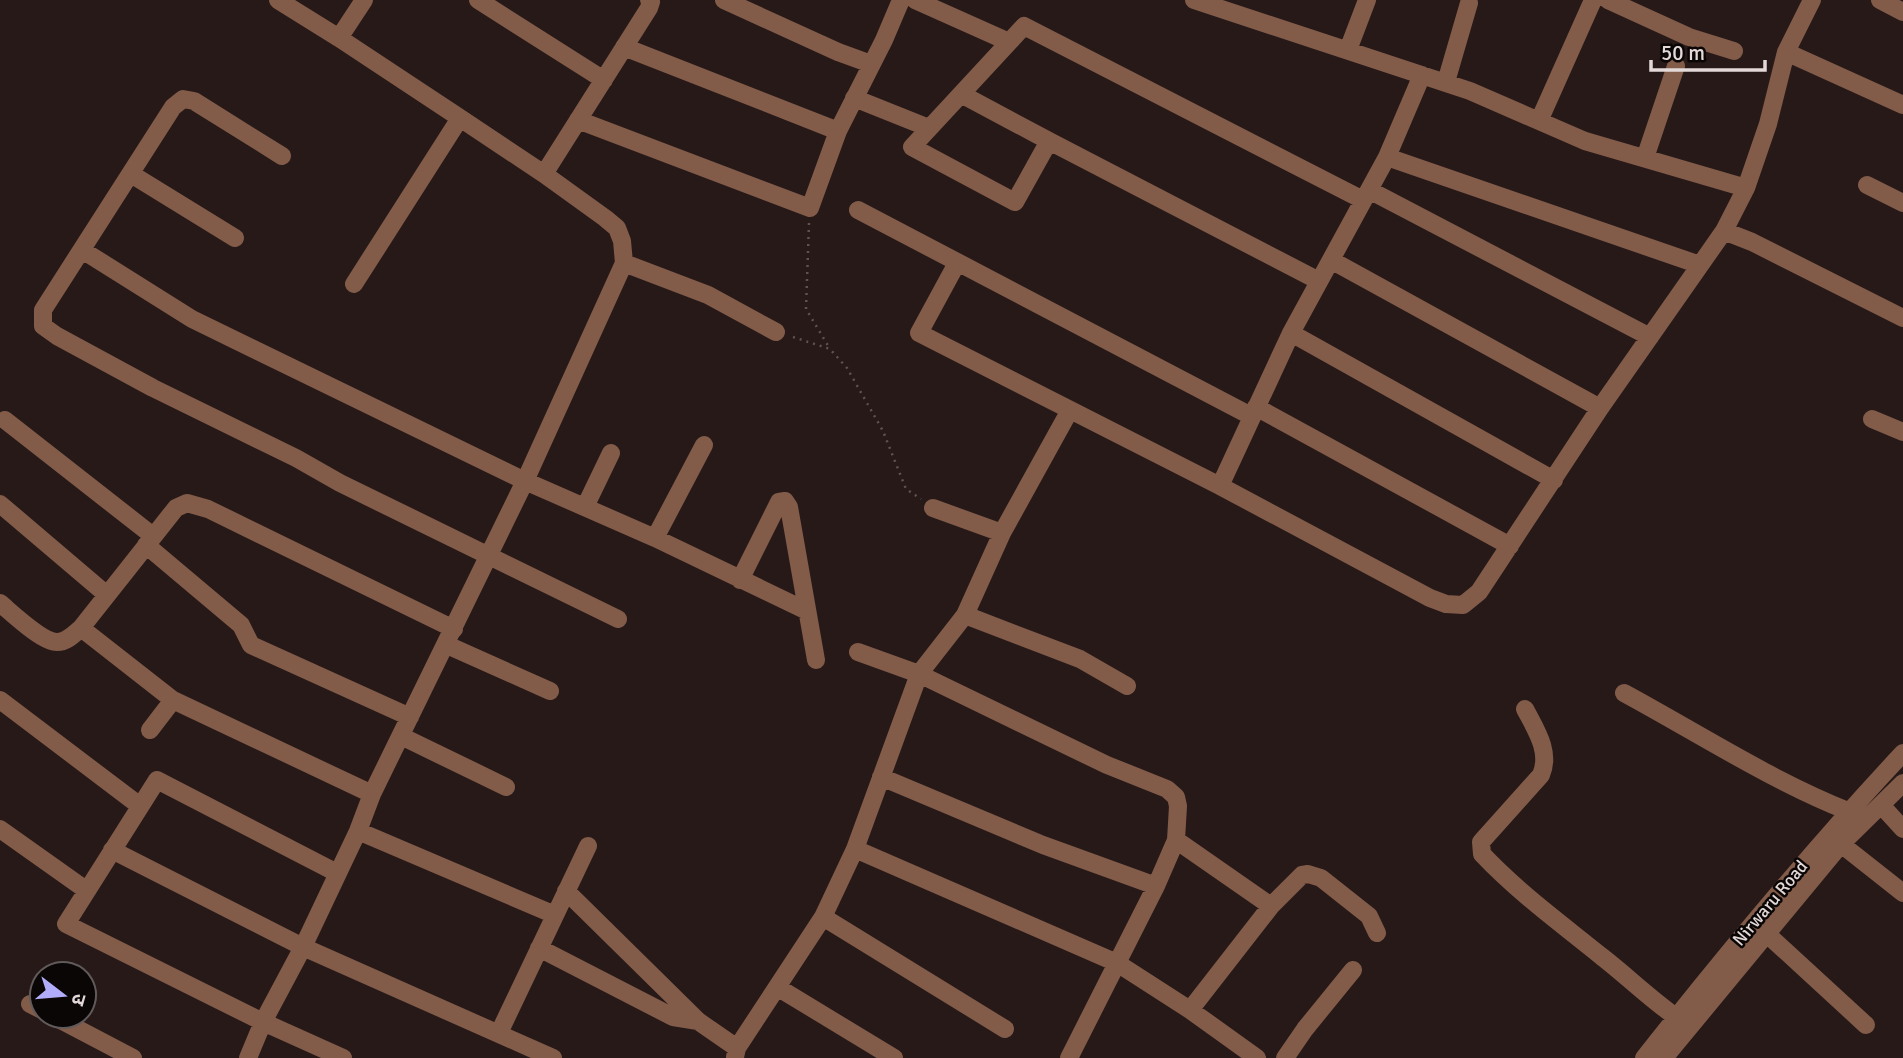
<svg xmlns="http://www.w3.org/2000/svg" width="1903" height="1058" viewBox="0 0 1903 1058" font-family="Signika,'Noto Sans Devanagari',sans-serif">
  <rect width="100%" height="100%" fill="#261918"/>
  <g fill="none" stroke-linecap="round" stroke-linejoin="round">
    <path stroke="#5f5352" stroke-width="2.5" stroke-dasharray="2 5" stroke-linecap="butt" d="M 809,223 L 806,309 L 830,349
      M 793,337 L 830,349 L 847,368 L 883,431 L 906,489 L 921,499"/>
    <path stroke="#825b49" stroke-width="18" d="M 478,0 L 604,80
      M 724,0 L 838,52 L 871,64
      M 915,0 L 1009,42
      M 1194,0 L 1470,91 L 1585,141 L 1746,188 L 1768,124 L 1786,52 L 1812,0
      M 1608,0 L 1689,37 L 1734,51
      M 1880,0 L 1903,12
      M 339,38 L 364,0
      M 624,47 L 838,131
      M 1348,50 L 1367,0
      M 1786,52 L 1903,105
      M 1422,75 L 1387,157 L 1291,333 L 1220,486 L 1430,598 L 1446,604 L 1463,605 L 1479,592 L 1600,408 L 1724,231 L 1752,242 L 1903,318
      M 1446,82 L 1469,3
      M 961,94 L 1049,141 L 1015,202 L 912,147 L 1024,26 L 1363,200
      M 854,98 L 929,128
      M 578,120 L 810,208 L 838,131 L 884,40 L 901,0
      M 1539,121 L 1593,0
      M 1049,141 L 1319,281
      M 282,156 L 194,101 L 183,99 L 173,107 L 43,310 L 43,326 L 57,336 L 153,388 L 296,458 L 340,483 L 618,619
      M 1387,157 L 1700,265
      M 1645,158 L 1676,66
      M 131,174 L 235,238
      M 544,174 L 649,8 L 651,2 L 649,0
      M 1867,185 L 1903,203
      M 1369,190 L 1650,337
      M 858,210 L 1251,416
      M 1724,231 L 1746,188
      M 82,250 L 192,319 L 525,481 L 624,263 L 622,241 L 617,228 L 605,218 L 544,174 L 460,118 L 339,38 L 278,0
      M 1331,260 L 1600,408
      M 624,263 L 708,295 L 776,332
      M 957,263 L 919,333 L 1220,486
      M 354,284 L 460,118
      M 1291,333 L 1554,480
      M 1256,407 L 1510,546
      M 1872,419 L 1903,432
      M 5,420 L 153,536
      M 0,504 L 107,595
      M 585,507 L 611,453
      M 933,508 L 1002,533
      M 655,538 L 704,445
      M 146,545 L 241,625 L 251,645 L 410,717
      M 740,580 L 779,502 L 785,501 L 789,507 L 816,660
      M 0,603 C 12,613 42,642 57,642 C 67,642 74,634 81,628 L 176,508 L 187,503 L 208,509 L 454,629
      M 965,615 L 1080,659 L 1127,686
      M 81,628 L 173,700 L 372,794
      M 447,645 L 550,691
      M 858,652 L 919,674 L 1107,765 L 1167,789 L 1176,797 L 1178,806 L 1176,840
      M 1624,693 C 1698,733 1770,780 1848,811
      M 0,700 L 140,806
      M 1525,709 C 1536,730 1551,752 1541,775 L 1481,842 L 1482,854 C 1519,893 1559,922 1601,956 C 1627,976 1649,998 1676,1017
      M 150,730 L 173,700
      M 401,736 L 506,787
      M 881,777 L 1043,845 L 1156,886
      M 1882,806 L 1903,829
      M 0,829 L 86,890
      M 358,831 L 555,915
      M 1841,844 L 1903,893
      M 855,849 L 1117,963 L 1190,1010 L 1257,1058
      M 112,850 L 303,947 L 553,1058
      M 337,873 L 157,780 L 66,924 L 263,1022 L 343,1058
      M 566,891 L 698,1021 L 737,1048 L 735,1057
      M 1271,906 L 1302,875 L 1308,874 L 1321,878 L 1369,916 L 1377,933
      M 823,917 L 1005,1029
      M 1767,934 L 1866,1025
      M 539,948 L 673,1017 L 698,1021
      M 777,987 L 894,1058
      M 30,1004 L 42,1010
      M 53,1016 L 133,1058
      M 499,1033 L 588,846
      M 737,1048 L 823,917 L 855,849 L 919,674 L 965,615 L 1002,533 L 1070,410
      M 248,1058 L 263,1022 L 303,947 L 358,831 L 372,794 L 525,481 L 655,538 L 807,611
      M 1069,1058 L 1156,886 L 1176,840 L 1271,906 L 1190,1010
      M 1285,1058 L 1305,1029 L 1353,970
      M 1644,1058 C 1727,953 1812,850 1903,753
      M 1664,1058 L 1841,844 L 1903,783"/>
  </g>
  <g text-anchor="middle" stroke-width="5" stroke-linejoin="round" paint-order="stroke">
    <g font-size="18" fill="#e3d9d8" stroke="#0b0606">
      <text transform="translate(1770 903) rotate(-50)" y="6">Nirwaru Road</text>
    </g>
  </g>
  <g transform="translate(63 995) rotate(106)"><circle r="33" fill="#0b0606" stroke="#615a5a" stroke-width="2"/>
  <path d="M0-5L12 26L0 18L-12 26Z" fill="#b1adfa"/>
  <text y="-10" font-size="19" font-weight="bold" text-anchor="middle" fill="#e3d9d8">उ</text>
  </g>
  <path d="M1651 60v10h114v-10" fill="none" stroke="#e3d9d8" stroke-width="3.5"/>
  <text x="1661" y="60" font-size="21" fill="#e3d9d8" stroke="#0b0606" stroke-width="5" paint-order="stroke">50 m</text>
</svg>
